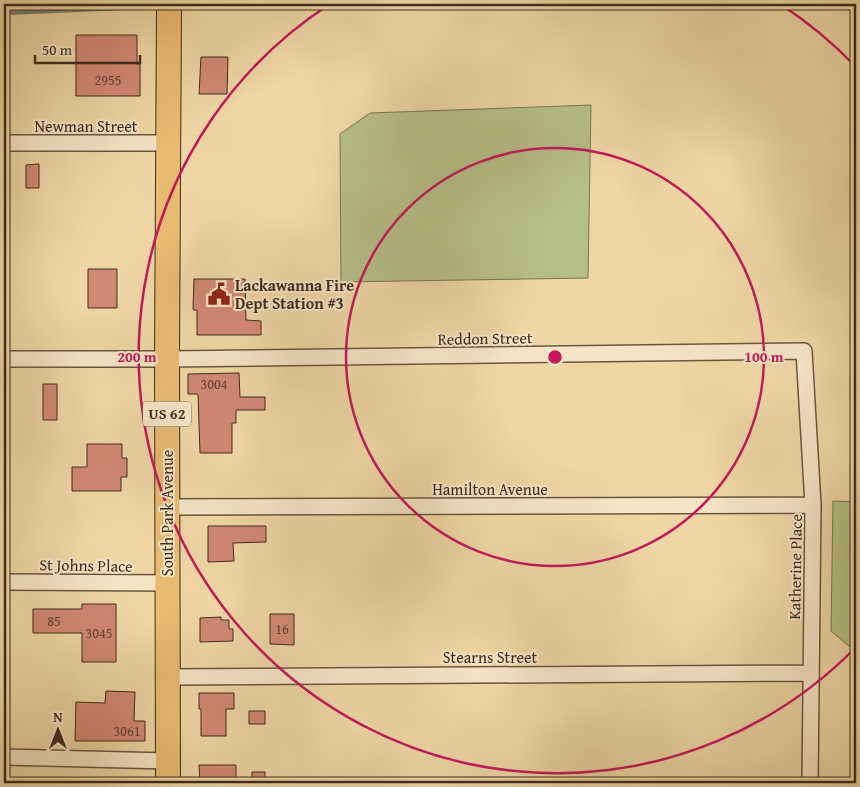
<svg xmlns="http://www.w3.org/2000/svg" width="860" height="787" viewBox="0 0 860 787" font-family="'Gentium Book Plus',serif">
  <rect width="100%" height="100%" fill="#eed6a5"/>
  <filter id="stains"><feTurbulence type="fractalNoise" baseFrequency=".004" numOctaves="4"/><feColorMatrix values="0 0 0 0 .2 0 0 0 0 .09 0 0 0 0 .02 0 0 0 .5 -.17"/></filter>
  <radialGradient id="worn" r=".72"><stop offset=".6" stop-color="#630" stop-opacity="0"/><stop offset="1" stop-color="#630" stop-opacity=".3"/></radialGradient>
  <path fill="#b6be88" stroke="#7a7553" d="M 591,105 L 588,278 L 341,282 L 340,134 L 370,113 Z
    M 833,501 L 856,502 L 856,646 L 849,646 L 831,631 Z"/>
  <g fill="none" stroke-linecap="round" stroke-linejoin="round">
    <path stroke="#758172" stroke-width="4.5" d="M 175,6 L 394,4
      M 4,13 L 163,6"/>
  </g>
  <path fill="#d18875" stroke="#3f2c1e" d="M 76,35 L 137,35 L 137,64 L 140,64 L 140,96 L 76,96 Z
    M 201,57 L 228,57 L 227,94 L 199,94 Z
    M 39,164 L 39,188 L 26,188 L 26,165 Z
    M 88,269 L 117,269 L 117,308 L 88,308 Z
    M 194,279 L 245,279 L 246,320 L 261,321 L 261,335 L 197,335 L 197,310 L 193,310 Z
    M 239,373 L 240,397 L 265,397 L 265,410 L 236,410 L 236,423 L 232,423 L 232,453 L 200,453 L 198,394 L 188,394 L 188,374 Z
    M 43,384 L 57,384 L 57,420 L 43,420 Z
    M 87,444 L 122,444 L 122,458 L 127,458 L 127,477 L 121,477 L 121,491 L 72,491 L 72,467 L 87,467 Z
    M 208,526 L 266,526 L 266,542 L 233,543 L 234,561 L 208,562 Z
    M 82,604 L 116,604 L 116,662 L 82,662 L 82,633 L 33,633 L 33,609 L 82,609 Z
    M 270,614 L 294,614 L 294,645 L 270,644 Z
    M 221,617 L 221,620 L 229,620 L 229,629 L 233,629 L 233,641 L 200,642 L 200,618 Z
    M 106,691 L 135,692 L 134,721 L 145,721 L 145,741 L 75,741 L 76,702 L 105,703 Z
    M 199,693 L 234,693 L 234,709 L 226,709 L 226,736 L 201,736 L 201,709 L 199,709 Z
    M 249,711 L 265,711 L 265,724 L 249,724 Z
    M 199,765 L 236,765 L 236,782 L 200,782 Z
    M 252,772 L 265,772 L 265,783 L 252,783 Z"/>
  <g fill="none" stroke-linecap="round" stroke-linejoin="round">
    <defs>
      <path id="minor" d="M 4,143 L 168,143
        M 4,359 L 167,359 L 804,351 L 813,505 L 810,783
        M 167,507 L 813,505
        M 4,582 L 168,583
        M 168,677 L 811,673
        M 4,757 L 168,761"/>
      <path id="primary" d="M 168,783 L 167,359 L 169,4"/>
    </defs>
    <use href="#minor" stroke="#6b5640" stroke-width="18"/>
    <use href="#primary" stroke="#3f2c1e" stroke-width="26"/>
    <use href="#minor" stroke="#f4e4c4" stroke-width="15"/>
    <use href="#primary" stroke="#e7bb72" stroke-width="24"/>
  </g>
  <g fill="none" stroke="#c2185b" stroke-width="2.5">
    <circle cx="555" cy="357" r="209"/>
    <path d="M856 647A418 418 0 1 1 330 4M780 4A418 418 0 0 1 856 67"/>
  </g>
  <defs>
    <symbol id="civic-bare" viewBox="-9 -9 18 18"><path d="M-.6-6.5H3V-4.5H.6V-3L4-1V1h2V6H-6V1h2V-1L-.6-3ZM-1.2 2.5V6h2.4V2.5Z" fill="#8f2418" stroke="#f4e4c4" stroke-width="2.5" paint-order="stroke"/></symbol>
  </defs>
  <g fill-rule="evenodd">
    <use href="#civic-bare" x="203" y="278" width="32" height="32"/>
  </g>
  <g text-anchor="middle" stroke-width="4" stroke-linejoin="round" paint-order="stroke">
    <g font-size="14" fill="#644334">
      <text x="108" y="85">2955</text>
      <text x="214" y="389">3004</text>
      <text x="54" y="626">85</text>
      <text x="282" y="634">16</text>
      <text x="99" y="638">3045</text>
      <text x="127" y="736">3061</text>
    </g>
    <rect fill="#f4e4c4" stroke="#756350" stroke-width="1" x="143" y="401.5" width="48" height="25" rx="4"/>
    <g font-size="15" font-weight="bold" fill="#3f2c1e">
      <text x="167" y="419">US 62</text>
    </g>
    <g font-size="16" fill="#3f2c1e" stroke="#f4e4c4">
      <text x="86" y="132">Newman Street</text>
      <text transform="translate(485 338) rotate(-1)" y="6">Reddon Street</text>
      <text x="490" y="495">Hamilton Avenue</text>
      <text transform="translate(167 513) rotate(-90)" y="6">South Park Avenue</text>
      <text transform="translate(86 565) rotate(1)" y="6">St Johns Place</text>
      <text transform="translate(795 567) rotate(-89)" y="6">Katherine Place</text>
      <text x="490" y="663">Stearns Street</text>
    </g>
    <g font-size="16" font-weight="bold" fill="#3f2c1e" stroke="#f4e4c4" text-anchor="start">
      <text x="235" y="291">Lackawanna Fire<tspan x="235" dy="18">Dept Station #3</tspan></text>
    </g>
  </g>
  <circle cx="555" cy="357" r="8" fill="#c2185b" stroke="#f4e4c4" stroke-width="2.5"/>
  <g font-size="15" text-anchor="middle" font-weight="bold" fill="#c2185b" stroke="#f4e4c4" stroke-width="4" stroke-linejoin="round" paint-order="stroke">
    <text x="764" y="362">100 m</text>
    <text x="137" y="362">200 m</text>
  </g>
  <rect width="860" height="787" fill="none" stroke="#eed6a5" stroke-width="20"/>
  <rect x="5" y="5" width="850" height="777" fill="none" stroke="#3f2c1e" stroke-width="2.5"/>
  <rect x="10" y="10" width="840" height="767" fill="none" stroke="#3f2c1e"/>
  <g transform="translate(58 730)" stroke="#f4e4c4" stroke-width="4" paint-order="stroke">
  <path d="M0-4L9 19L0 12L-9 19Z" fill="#3f2c1e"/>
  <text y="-8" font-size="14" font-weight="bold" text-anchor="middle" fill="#3f2c1e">N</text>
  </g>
  <path d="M35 55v8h105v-8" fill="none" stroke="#3f2c1e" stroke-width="2.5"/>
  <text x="42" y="55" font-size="15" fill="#3f2c1e" stroke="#f4e4c4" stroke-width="4" paint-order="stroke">50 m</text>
  <rect width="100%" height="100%" filter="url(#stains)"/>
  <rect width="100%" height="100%" fill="url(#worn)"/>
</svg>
